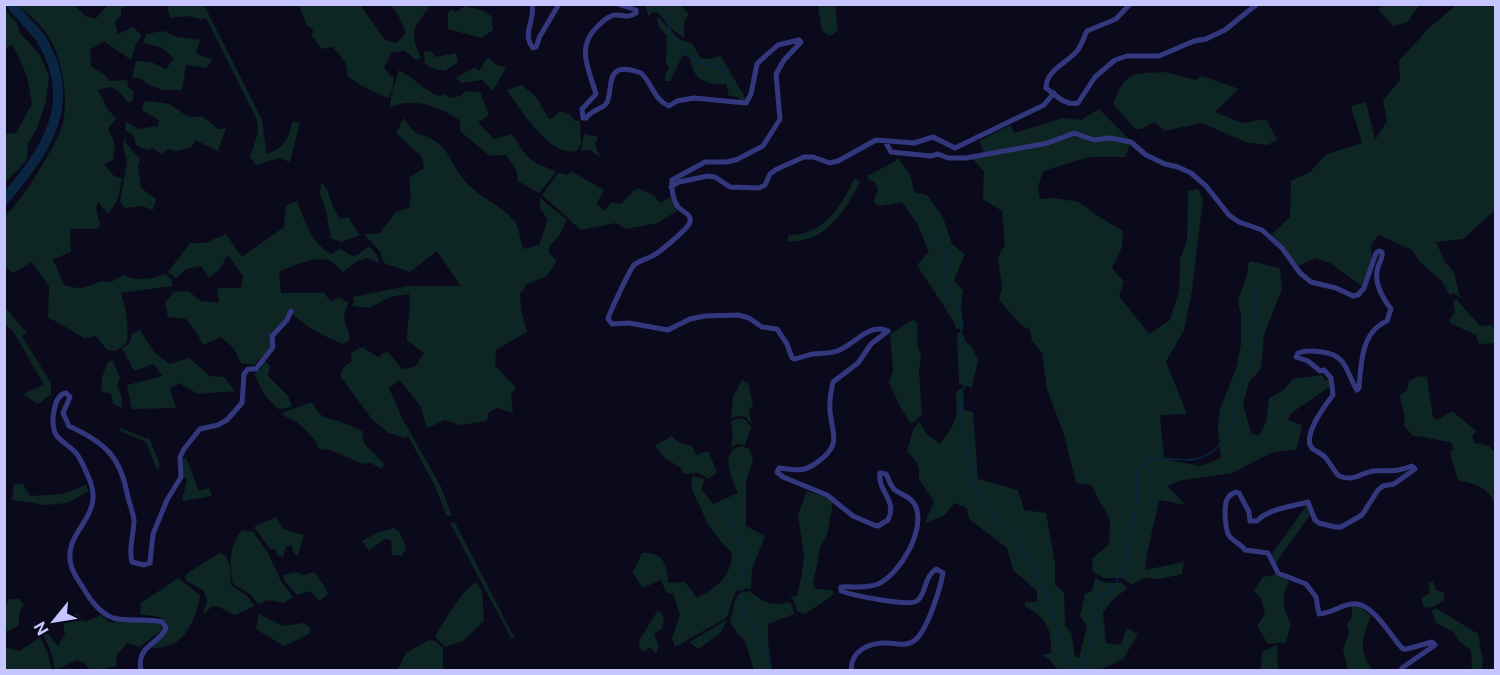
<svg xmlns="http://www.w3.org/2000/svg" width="1500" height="675" viewBox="0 0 1500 675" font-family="'Public Sans',sans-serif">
  <rect width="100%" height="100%" fill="#0b0a1c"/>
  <path fill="#0d2623" d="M 18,5 L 75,5 L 85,16 L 95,19 L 108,5 L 127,5 L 121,9 L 121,15 L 115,22 L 118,34 L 133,27 L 141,35 L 141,38 L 136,44 L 131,60 L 104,41 L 90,50 L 91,66 L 104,74 L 109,81 L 127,80 L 128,87 L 133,91 L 133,100 L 128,103 C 120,91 114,83 98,90 L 107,108 L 116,119 L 108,128 L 115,144 L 113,160 L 104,164 L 114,176 L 122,178 L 118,199 L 108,214 L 98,202 L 96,209 L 100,224 L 97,229 L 70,229 L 71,252 L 53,259 L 64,285 C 69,286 78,289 83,288 C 94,285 99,279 111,282 L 123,275 C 139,282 149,279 166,274 L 172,280 L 172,286 L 121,293 C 126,309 129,324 127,342 L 116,351 L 107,350 L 96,336 L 84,338 L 48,317 L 49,286 L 32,262 L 13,273 L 5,266 L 5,215 C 17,206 35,178 43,164 C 49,152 58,139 62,127 C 69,102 63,60 49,37 C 41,24 29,15 18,5 Z
    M 167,5 L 204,5 L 262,120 L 266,151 L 268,154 C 285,146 288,141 292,122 L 300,122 L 290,162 L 279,158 L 256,165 L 250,157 L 258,133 L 257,120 L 206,18 L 201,19 L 187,16 L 170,18 Z
    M 299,5 L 360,5 L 385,40 L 397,43 L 406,33 L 398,15 L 391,5 L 430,5 C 416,28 407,27 421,58 L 416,60 L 405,51 L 392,52 L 384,67 L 390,76 L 394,77 L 393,88 L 388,98 L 362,86 L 348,76 L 345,62 L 333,47 L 322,49 L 312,36 L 313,29 L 307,26 Z
    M 645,5 L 681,5 L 689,14 L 684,23 L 684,38 L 672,29 L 657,12 L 651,13 L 649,17 Z
    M 818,5 L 835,5 L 838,30 L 830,36 L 822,31 Z
    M 1385,5 L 1385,4 L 1419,5 L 1408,22 L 1393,26 L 1378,9 Z
    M 1456,5 L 1495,5 L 1495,210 L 1463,239 L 1436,242 L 1445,262 L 1454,272 L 1460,298 L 1454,293 L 1450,295 L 1441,280 L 1420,262 L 1412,250 L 1379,235 L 1371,245 L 1372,261 L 1363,287 L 1330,263 L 1315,258 L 1298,266 L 1272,234 L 1290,217 L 1291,181 L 1310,172 L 1327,154 L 1362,143 L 1351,106 L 1366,102 L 1375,140 L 1387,121 L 1383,100 L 1400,80 L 1399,61 L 1429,28 Z
    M 465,6 L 484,11 L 492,17 L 493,30 L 481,38 L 448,29 L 448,13 L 451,9 L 455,12 Z
    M 5,10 L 17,23 L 20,33 L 39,54 L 49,75 L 46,101 L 38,126 L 28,144 L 27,160 L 5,183 L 5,134 L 16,133 L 32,104 L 27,76 L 13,45 L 5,48 Z
    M 657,16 L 679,39 L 692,44 L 701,58 L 707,59 L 721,56 L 747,101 L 740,101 L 738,97 L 729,96 L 726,84 C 704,85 693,80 690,57 L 683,55 L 670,81 L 665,81 L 666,72 L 669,70 L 666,62 L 667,36 L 659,27 Z
    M 163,31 L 177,37 L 200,40 L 196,53 L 212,60 L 206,68 L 186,65 L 182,90 C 165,91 153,90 140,78 L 132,78 L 136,61 L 151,62 L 166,69 L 174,58 L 161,47 L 143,43 L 146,34 Z
    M 431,51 L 436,57 L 456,53 L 458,62 L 445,71 L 434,69 L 425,64 L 424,52 Z
    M 488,57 L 495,64 L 506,68 L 493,91 L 482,80 L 461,83 L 456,78 L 475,67 L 479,71 Z
    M 399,70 C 414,78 424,90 439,96 L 444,94 L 450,98 L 460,96 L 466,91 L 480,92 L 489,115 L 478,122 L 494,139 L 512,134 C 519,145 526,158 538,164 C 544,167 550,168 556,172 L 539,193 L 518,181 L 516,169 L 506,155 L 490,156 L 460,131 L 460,121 C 442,107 412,96 390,108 L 391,96 Z
    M 1164,72 L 1196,80 L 1202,76 L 1239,89 L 1215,112 L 1242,123 L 1266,119 L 1277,140 L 1267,145 L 1246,142 L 1201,123 L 1165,131 L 1154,122 L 1141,129 L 1135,129 L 1113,104 C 1126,71 1132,74 1164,72 Z
    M 522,85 L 536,97 L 549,119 L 554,117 L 560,111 L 570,114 L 575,121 L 580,121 L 581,144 L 577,151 C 552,159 519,109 507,90 Z
    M 152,101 L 169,104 L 189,117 L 203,117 L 218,129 L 226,128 L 218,151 L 195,140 L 192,147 L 177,151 L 169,149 L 161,154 L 153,148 L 147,150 L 137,146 L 132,134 L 125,130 L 126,122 L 139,129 L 158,126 L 159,120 L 142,110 L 144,102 Z
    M 1099,109 L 1130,140 L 1094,138 L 1073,131 L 1046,142 L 985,153 L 979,141 L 1011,125 L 1014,133 L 1063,118 L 1081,120 Z
    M 404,118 C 417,140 418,130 435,141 C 451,152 453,168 465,181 C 479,198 502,205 515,222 C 520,229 520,241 523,249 L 539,245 L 548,220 L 540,208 L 540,198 L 567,220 L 559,236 L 549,247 L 549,253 L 557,261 L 547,276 L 527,284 L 520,294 L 521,309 L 527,332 L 496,350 L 495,365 L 516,388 L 511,396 L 513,413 L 497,408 L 489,412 L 487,421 L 460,425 L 445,420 L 427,428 L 421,407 L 400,380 L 389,388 L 402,418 L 441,487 L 452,516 L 446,515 L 435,486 L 408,436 L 405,438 L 387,432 L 372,419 L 340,376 L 343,368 L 352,361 L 351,353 L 362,347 L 378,357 L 387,351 L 402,369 L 415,367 L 424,353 L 407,340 C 407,324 411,310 409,294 L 390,297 L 369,308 L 352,306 L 354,301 L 353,297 L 408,286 L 461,286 L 437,251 L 410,272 L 384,263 L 380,252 L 364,234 L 379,234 L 396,212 L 409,208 L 411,195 L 409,178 L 424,168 L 422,157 L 396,133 Z
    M 584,134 L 598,137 L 595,144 L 600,157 L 590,150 L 581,151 Z
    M 1075,135 L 1130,144 L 1125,157 L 1089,157 L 1043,171 L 1038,187 L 1040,199 L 1054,198 L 1079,202 L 1101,218 L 1123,231 L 1122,247 L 1112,268 L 1124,282 L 1119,296 L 1149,334 L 1170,320 L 1179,291 L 1180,259 L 1187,240 L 1188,191 L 1198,189 L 1203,199 L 1192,290 L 1184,330 L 1166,362 L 1187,414 L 1160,415 L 1164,459 L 1200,466 L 1221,458 L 1218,428 L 1220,409 L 1236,369 L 1241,344 L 1241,316 L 1238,300 L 1247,275 L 1249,261 L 1280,268 L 1282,289 L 1264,335 L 1261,369 L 1249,382 L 1243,404 L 1251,433 L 1259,436 L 1266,422 L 1269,398 L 1284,390 L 1293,379 L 1322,375 L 1325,380 L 1329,380 L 1329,387 L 1290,414 L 1288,420 L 1302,425 L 1297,449 L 1271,453 L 1232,473 L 1178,481 L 1167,486 L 1186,505 L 1159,500 C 1155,524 1147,546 1145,570 L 1184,562 L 1182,574 L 1160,579 L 1144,578 L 1132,585 L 1123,578 L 1104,578 L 1093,572 L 1092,559 L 1109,544 L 1110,520 L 1091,485 L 1076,483 L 1064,435 L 1047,389 L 1042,353 L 1032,341 L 1030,330 L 1021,325 L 999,300 L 1002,287 L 998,257 L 1005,245 L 1002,211 L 983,199 L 984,172 L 973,159 Z
    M 124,137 L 126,143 L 140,159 L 138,167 L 141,188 L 156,199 L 153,210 L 142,206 L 125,208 L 120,202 L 127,161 L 123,146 Z
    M 897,157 L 910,174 L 914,192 L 927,195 L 943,217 L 952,244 L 965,254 L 954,280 L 963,291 L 961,307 L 964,329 L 957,329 C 946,306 930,287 917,265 L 929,252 L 918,225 L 902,202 L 879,206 L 873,202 L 878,190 L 875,182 L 868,180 L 867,176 L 896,161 Z
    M 571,171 L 604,190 L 597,203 L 604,211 L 612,202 L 621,204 L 633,191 L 638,188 L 654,196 L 660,203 L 670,197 L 677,211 L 658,223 L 626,229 L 616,223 L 581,230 L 542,195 L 558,173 L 568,175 Z
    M 855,178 L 860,182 C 846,210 824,245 787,241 L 789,235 C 825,235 841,206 855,178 Z
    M 321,183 C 332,191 330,209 341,219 L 348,217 L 360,235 L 341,242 L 331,238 L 325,206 L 320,194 Z
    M 297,201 C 305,221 311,243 331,254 L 341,249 L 352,256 L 358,255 L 369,246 L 377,255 L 379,263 L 368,258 L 357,261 L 343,272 C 340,269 336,264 332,262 C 319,254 292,266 279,272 L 281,293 L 324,293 L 331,302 L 339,297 L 349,303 C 337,324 351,324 349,341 L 343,344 C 322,335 306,328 290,311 L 286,319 L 270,334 L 271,347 L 254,365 L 241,363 L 233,347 L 220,337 L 203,345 L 197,333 L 186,319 L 168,317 L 165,303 L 174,292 L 188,291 L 201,301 L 219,303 L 217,288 L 241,288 L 243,276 L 228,255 L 219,270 L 209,278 L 201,266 L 186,269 L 176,278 L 168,272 L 190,243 L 205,243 L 226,234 L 242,257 L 284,227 L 286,206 Z
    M 1456,299 L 1480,326 L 1491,325 L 1495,329 L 1495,343 L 1479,344 L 1476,335 L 1452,324 L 1449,321 L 1455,312 L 1453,300 Z
    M 4,306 L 27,333 L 22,336 L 51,383 L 51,394 L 38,404 L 23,394 L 44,385 L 13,331 L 5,324 Z
    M 913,320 L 917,322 L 918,348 L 921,356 L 919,370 L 922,414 L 911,424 L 901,408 L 889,383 L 893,371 L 890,334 Z
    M 140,330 L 154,352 L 170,364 L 189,358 L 210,376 L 224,377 L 235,391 L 198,394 L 179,383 L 170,389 L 176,408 L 132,409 L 127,385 L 163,376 L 153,364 L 134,371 L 122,348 L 129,344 L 132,334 Z
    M 959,332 L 962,332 L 966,342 L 971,346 L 978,360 L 972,388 L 959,384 L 957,335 Z
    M 112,360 L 120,377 L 117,386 L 121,395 L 122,408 L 113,404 L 111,394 L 101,391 L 102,378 L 107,363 Z
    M 265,361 L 270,366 L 268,376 L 288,396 L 292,407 L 278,409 L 265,395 L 254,374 L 262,368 L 261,364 Z
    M 1419,376 L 1427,377 L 1433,418 L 1437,420 L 1452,411 L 1476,431 L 1472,437 L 1475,443 L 1489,446 L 1495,453 L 1495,504 C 1487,486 1477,485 1458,480 L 1450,453 L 1454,449 L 1451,442 C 1438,441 1427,436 1413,436 L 1404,425 L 1405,418 L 1400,395 L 1407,390 L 1409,381 Z
    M 742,380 L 748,383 L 753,405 L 749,410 L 752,425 L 746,417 L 740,416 L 731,418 L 733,397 Z
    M 960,389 L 963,389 L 964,410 L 973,412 L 978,479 L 1018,490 L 1024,510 L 1046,513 L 1055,563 L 1055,585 L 1064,593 L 1065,626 L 1071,632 L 1075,657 L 1079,658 L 1087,626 L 1080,616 L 1085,594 L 1092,591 L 1095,578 C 1104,583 1111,584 1122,582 L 1127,588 L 1113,600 L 1103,612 L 1106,643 L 1121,645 L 1127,628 L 1138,634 L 1123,659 L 1100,670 L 1058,670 L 1050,660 L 1042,655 L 1051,653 C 1052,629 1047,618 1025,606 L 1025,602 L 1037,602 L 1037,591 L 1013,570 L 1007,548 L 969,519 L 967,508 L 954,503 L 945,515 L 925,523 L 934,502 L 919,479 L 919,468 L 917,463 L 907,451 L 914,427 L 920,422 L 926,433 L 940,444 C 953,425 961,418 955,394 Z
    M 312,402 C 323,420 321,416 339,421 C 346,423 354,428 362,431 L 364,443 L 384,464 L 382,469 L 371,463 L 363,464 L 330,450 L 319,449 C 314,437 305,428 295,421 C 290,418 286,418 282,413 Z
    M 739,418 L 746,420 L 751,428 L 745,445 L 737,444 L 731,447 L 733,437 L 731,421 Z
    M 121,428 L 145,438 L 149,438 L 160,465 L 157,470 L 146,442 L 118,430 Z
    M 672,436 L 678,442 L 692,446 L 696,455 L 708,451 L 717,472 L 709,479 L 698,473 L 684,474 L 681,468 L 665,458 L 655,446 Z
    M 742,446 L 749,449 L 753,460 L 746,481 L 746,526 L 765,536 L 752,569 L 751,590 L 747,588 L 736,591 C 731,600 731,609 726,618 L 675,647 L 672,638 L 680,614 L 673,594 L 666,592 L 661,580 L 642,588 L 633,572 L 642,553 C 666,552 665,565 669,583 L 685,582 L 697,598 C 717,587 731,578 732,553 C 719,540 708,527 702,511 C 698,498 687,490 693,476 L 705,479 L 701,489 L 713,504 L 738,493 C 732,480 718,449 742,446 Z
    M 186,457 L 199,491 L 209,488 L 212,496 L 182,501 L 187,480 L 182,475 L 180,464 Z
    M 14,484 L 23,484 L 30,496 L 63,494 L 86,485 L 89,491 L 67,503 L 46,505 L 12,500 Z
    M 807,491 L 822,496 L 833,502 L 827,535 L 820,548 L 813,584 L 816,589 L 833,590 L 833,595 L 805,614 L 797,611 L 794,601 L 790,598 L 797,595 L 802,574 L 804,555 L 798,515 Z
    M 1307,505 L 1310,515 L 1283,552 L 1276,564 L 1272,554 Z
    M 276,517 L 283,529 L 304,535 L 298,556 L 293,552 L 292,546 L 286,546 L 283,557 L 277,555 L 275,549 L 270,549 L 254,527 Z
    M 450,523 L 455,523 L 515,639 L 511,638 Z
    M 394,528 L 400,533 L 406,547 L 402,556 L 392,555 L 391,540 L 384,539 L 369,551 L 362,541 L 377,533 Z
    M 242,530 L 253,532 L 267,551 L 282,583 L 293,597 L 284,603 L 268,600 L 258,604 L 250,594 L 233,584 C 229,564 229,546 242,530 Z
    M 220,553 L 226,556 L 230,567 L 231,585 L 247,596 L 255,606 L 235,615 L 219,607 L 212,606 L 203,615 L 207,600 L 203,590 L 187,581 L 185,576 C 196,566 207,561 220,553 Z
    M 297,572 L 303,575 L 314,572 L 325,587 L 328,594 L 319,601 L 311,591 L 297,595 L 285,581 L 283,575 Z
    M 1277,574 L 1289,581 C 1281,596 1283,610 1291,624 L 1286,642 L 1268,644 L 1257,626 L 1265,614 L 1261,598 L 1254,591 L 1263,577 Z
    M 178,578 L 200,595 C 198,612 188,638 171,645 C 165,647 157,648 151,649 L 166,623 L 160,617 L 140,614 L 141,603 Z
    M 477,582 L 482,591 L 484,621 L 463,641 L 445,647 L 435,637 C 442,625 465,585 477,582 Z
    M 1428,582 L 1433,582 L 1436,590 L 1444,593 L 1444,601 L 1430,608 L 1424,607 L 1421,598 L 1430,593 Z
    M 748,591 C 763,600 769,608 787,602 L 792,604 L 794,614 L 768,624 L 768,642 L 772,670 L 754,670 L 745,641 L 738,634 L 730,621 L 735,600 L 739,594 Z
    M 9,599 L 19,599 L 24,604 L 19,613 L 19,625 L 8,631 L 5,631 L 5,609 Z
    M 1352,606 L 1358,606 L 1371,616 C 1362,637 1358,649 1372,670 L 1348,670 L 1343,649 L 1349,634 L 1347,624 L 1352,616 Z
    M 1436,608 L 1478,634 L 1483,661 L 1482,670 L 1472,670 L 1471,650 L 1458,640 L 1454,632 L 1436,623 L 1432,611 Z
    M 658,610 L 664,618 L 662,628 L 654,634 L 659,646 L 656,654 L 650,647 L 645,652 L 640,649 L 639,641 Z
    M 77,613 L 85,622 L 101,615 L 109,622 L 153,622 L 160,625 L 162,630 L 140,647 L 127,643 L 116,656 L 117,666 L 106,668 L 103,670 L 90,670 L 84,663 L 77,660 L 55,670 L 51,652 L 43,634 L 48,634 L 58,646 L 65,634 L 63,623 Z
    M 259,614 L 283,626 L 304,623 L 311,629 L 309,634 L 284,646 L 256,629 Z
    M 727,620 L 721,633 L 698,649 L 689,642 Z
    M 40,637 L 48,654 L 52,670 L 5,670 L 5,650 L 7,648 L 20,651 Z
    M 429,640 L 435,641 L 443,648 L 443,670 L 397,670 L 406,653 Z
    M 1277,645 L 1278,670 L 1261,670 L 1262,652 Z"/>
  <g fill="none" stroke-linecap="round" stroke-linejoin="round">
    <path stroke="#092541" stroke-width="1.5" d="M 659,4 L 675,41 L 689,57 L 725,72 L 736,90
      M 936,231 L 947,252 L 946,288 L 959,309 L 963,347 L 970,365 L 970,376 L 961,393 L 960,422 L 970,460 L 972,483 L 986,509 L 1003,525 L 1034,570 L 1050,600 L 1062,647 L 1075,670
      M 729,500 L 733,527 L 740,541 L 744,558 L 741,579 L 745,619 L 758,635 L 768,656 L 768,670
      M 1077,670 L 1081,668 L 1093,637 L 1096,605 L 1103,595 L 1113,589 L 1125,564 L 1136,506 L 1137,471 C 1161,447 1178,467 1202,457 C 1217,452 1230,435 1234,420 C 1236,409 1235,398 1238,388 C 1245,369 1256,356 1257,336 C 1259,321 1255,305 1254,290"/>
    <path stroke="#092541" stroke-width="10" d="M 4,200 C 46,151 80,102 41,39 C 32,26 20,17 11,4"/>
    <path stroke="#33387e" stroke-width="5" d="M 532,4 C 536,20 521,33 533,48 L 536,47 L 540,36 L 559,4
      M 618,4 L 636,10 L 636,13 C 628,19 622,14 614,15 C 608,16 602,22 598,26 C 575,47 589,69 596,94 L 582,109 L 583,118 L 586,118 C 593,109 602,109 606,104 C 615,92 601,58 641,73 C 653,84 653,99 669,106 L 677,101 L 694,98 L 746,103 L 751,94 L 757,64 L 761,60 L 778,45 L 799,40 L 801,42 L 784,60 L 776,74 L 780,119 L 763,146 L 736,160 L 726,162 L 705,162 L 672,180 C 671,188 673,200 678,207 C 683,212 694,215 689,224 C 687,229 660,252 654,255 C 648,259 640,260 634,265 C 630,269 609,314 608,319 L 612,324 L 629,323 L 668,330 L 690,319 L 705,316 L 738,315 L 749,318 L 762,327 L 777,329 L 787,344 L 792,358 L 794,359 C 801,358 806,355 813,354 C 820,353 829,354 837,351 C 854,346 868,322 888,331 L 871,344 L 858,363 L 833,382 C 831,391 829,401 830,411 C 832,434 842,444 819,461 C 804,473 796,470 779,468 L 777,472 L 783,477 L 827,495 L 853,516 L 874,525 L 878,526 L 888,520 C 898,500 877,491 880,473 L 886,474 C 889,479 890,486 895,490 C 903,496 911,496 916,507 C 925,531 900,574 878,584 C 866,589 853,586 841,587 L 841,591 C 852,595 908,607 917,601 C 927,593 923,578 936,569 L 943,573 C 940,589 927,632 914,641 C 904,647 898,643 887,643 C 869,642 851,651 851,670
      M 1130,4 L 1116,19 L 1087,31 C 1083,38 1082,46 1076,52 C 1067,63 1046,70 1046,88 C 1056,95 1065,106 1078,103 L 1095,77 L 1115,60 L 1127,56 L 1159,56 L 1194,41 L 1206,39 L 1225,30 L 1257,4
      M 885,141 L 891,152 L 931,156 L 938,154 L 948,158 L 966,158 L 1048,143 L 1074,133 L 1094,140 L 1110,138 L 1131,142 L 1146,155 L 1165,164 L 1178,167 L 1191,173 L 1206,186 L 1229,215 L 1239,222 L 1262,230 L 1282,248 L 1300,273 L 1311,282 L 1336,288 L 1353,296 L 1358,295 L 1364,288 L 1376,253 L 1379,251 L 1382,252 C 1383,259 1380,260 1378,267 C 1373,282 1382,297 1391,309 L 1387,321 C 1361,332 1361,364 1359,388 L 1357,390 C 1346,372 1347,355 1322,352 C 1313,351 1307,350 1298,353 L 1296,357 L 1308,361 L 1320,371 L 1324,370 L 1331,378 L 1333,395 C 1326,404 1300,438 1313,449 C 1317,452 1321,453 1325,457 C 1330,463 1334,471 1339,476 C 1356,482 1359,473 1373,471 C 1390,470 1394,473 1412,466 L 1415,469 L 1394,484 L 1383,486 L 1378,490 L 1362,515 L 1341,527 L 1335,527 L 1319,523 L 1315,520 L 1308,502 C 1294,506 1267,509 1257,521 L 1250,521 L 1249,512 L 1239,493 L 1236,492 C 1232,494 1230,494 1228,498 C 1223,504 1225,532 1230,537 C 1235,542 1241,544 1245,550 L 1268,553 L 1278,573 L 1306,584 L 1316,597 L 1319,614 C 1331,613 1340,606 1351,604 C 1372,600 1390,636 1403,649 L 1407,649 L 1432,642 L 1435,645 L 1402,668 L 1402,670
      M 671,187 L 679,182 L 708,176 L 715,177 L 730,187 L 759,188 L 765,185 L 770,174 L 777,169 L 804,157 L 813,157 L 830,163 L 838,161 L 876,140 L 914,143 L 933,137 L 955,148 L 1044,105 L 1054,93
      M 141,670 C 136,645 160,644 166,628 L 162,622 C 146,618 128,622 113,618 C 101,614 89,599 84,589 C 79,581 73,574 71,565 C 62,529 108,518 88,476 C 84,468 81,458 75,452 C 70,446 58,440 55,433 C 51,423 53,395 66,393 L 70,397 L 63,413 L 69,426 C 106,443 121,457 128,498 C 130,505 133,512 134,520 C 134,535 128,548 132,562 L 144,565 L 150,563 L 153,534 L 167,500 L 181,477 L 180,457 L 184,449 L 200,429 L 218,425 L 227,420 L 242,403 L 244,374 L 248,369 L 256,369 L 273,347 L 272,336 L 287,320 L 291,311"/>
  </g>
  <rect width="1500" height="675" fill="none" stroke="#c6c5ff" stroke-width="12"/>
  <g transform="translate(54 621) rotate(240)" stroke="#0b0a1c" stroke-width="4.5" paint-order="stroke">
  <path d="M0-4.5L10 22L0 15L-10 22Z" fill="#c6c5ff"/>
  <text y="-9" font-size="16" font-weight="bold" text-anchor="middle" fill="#c6c5ff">N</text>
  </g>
</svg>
